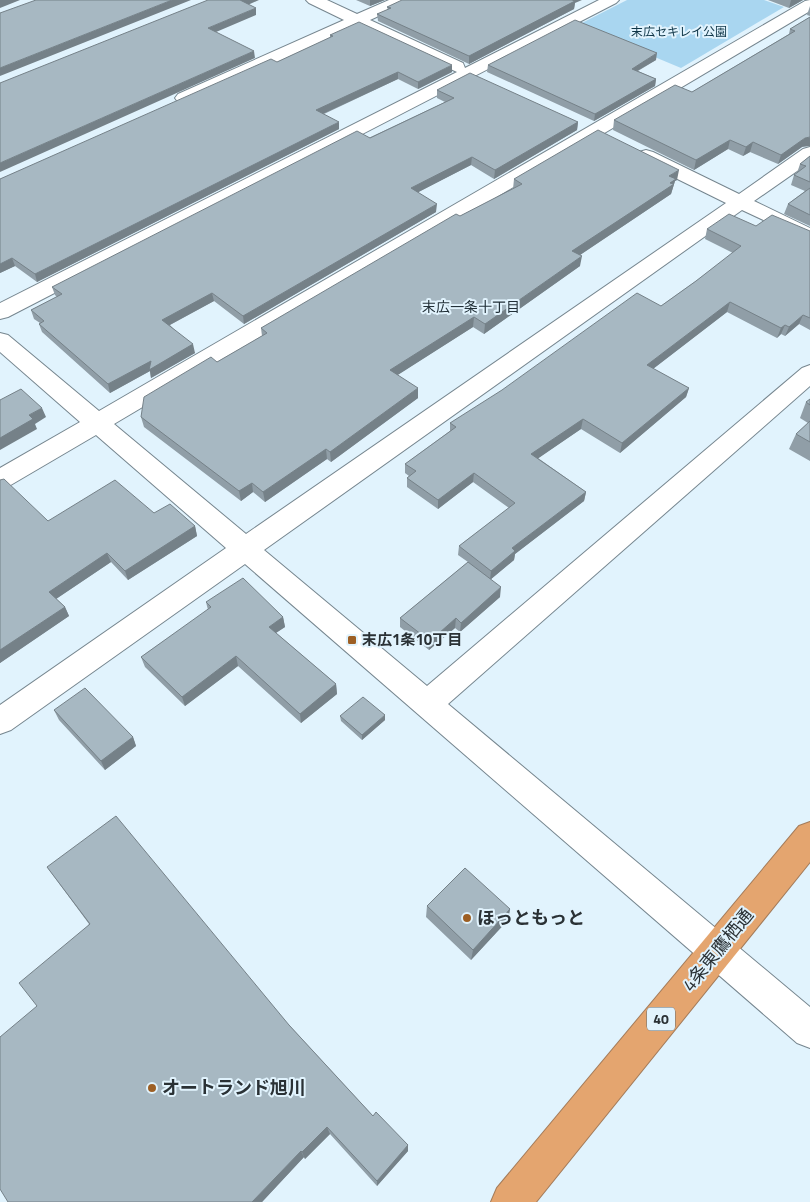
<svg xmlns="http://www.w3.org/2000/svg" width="810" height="1202" viewBox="0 0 810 1202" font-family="'Titillium Web','Noto Sans JP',sans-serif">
  <rect width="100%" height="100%" fill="#e1f3fd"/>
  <path fill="#a9d6f0" d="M 627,0 L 764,0 L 784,7 L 681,68 L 578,25 Z"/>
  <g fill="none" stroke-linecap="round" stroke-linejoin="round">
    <defs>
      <path id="minor" d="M 306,0 L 327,0 L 357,14 L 389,0 L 410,0 L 407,3 L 370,20 L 463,63 L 465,68 L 599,0 L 619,0 L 616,3 L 8,317 L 0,319 L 0,303 L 457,72 L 357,26 L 190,102 L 184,103 L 178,102 L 175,98 L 178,94 L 344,20 L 309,3 Z
        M 810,0 L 810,11 L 114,424 L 246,534 L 726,203 L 639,160 L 637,156 L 639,152 L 646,150 L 653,152 L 739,194 L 803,149 L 810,147 L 810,162 L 754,201 L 810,228 L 810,242 L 742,210 L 264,550 L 427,686 L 802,368 L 810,365 L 810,386 L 448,704 L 810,1007 L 810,1048 L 797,1043 L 245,564 L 11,730 L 0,734 L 0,705 L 226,548 L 96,435 L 9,486 L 0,489 L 0,468 L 80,422 L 0,352 L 0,333 L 8,335 L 99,411 L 805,1 Z"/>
      <path id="highway" d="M 810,822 L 810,862 L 536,1202 L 491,1202 L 497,1188 L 799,826 Z"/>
    </defs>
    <use href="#minor" stroke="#76868f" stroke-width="2"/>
    <use href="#highway" stroke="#a37c5b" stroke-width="2"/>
    <use href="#minor" fill="#fff" fill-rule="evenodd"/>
    <use href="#highway" fill="#e4a56f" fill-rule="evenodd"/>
  </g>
  <path fill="#909ea7" d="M 356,0 L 385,0 L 370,6 Z
    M 768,0 L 803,0 L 789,8 Z
    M 575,3 L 574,9 L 469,64 L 378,21 L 377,14 L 388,10 L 387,7 Z
    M 810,6 L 810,16 L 807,15 Z
    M 810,17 L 802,147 L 778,164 L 750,152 L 743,156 L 728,149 L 694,170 L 613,130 L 614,120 L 692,92 L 789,34 L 790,29 Z
    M 330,35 L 452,72 L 418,89 L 398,79 L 324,114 L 339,129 L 37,282 L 15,266 L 0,273 L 0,179 L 277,62 L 330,38 Z
    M 656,60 L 638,71 L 656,79 L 655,86 L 594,121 L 487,72 L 488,65 Z
    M 437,90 L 578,122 L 577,130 L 494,179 L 471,165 L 418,192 L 436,212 L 244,324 L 214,301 L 170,325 L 195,353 L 151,378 L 150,371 L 110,393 L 42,332 L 39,324 L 40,323 L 34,319 L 31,310 L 57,297 L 55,295 L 52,287 L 445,102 L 437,98 Z
    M 810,156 L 810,226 L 784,214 L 788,204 L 805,191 L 791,185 L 794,175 L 797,173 L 800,164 Z
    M 514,179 L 677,180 L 675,181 L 671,194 L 580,255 L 580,266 L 484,334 L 473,327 L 397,375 L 418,398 L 331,462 L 327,459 L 265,502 L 253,492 L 241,501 L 144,427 L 141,417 L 217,362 L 262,336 L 261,328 L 460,216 L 513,189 Z
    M 756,226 L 810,231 L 810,330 L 799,324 L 785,336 L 781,334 L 777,338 L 727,312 L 653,369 L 689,388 L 686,397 L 620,453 L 581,429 L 538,458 L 586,492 L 584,501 L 515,554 L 514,560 L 491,579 L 500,597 L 460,632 L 455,628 L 429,650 L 400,627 L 400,618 L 468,562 L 458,555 L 459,546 L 509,508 L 473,482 L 438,509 L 407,487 L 407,478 L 409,476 L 405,473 L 405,464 L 450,431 L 450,423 L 661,306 L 696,281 L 733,253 L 705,239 L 707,229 Z
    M 810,399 L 810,461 L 789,449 L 796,434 L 808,423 L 800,418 L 806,402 Z
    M 0,480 L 48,521 L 154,513 L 195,526 L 197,536 L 128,580 L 111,562 L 56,599 L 65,607 L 69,616 L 0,663 Z
    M 206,602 L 283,617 L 285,627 L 276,633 L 336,684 L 337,694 L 301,723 L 238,666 L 185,706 L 145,667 L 141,657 L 208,610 Z
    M 54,710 L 133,737 L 136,746 L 105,770 L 59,720 Z
    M 340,716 L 385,720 L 362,740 L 341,721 Z
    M 47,867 L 289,1025 L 373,1116 L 408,1145 L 408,1151 L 377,1186 L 330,1134 L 305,1159 L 304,1157 L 262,1202 L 8,1202 L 37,1006 L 89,924 Z
    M 427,906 L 510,909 L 508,920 L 471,960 L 426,917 Z"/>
  <path fill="#758188" d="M 0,0 L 20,0 L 0,8 Z
    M 172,0 L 191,0 L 0,76 L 0,68 Z
    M 240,0 L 259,0 L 241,8 Z
    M 370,0 L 385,0 L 370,6 Z
    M 570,0 L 582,0 L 575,3 L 574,9 L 469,64 L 469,56 Z
    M 791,0 L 803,0 L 789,8 Z
    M 256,8 L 256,15 L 209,35 L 208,28 Z
    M 254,51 L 255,58 L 0,172 L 0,163 Z
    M 657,53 L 656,60 L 630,75 L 632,69 Z
    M 452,65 L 452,72 L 418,89 L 418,82 Z
    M 398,72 L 398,79 L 316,117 L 316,110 Z
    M 656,79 L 655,86 L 594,121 L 595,114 Z
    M 339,122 L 339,129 L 37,282 L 35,274 Z
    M 578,122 L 577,130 L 494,179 L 495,170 Z
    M 810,137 L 810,146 L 802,147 L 778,164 L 781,155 L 805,138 Z
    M 730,140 L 728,149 L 694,170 L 696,160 Z
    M 753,142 L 750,152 L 743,156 L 746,147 Z
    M 472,157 L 471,165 L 411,196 L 411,188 Z
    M 679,170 L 677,180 L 675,181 L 671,194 L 571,261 L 572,251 L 669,176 Z
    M 437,204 L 436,212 L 244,324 L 243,316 Z
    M 582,256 L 580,266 L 484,334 L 485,324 Z
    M 12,258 L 15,266 L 0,273 L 0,264 Z
    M 212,293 L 214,301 L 164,328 L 162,320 Z
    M 730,302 L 727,312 L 645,375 L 647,365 Z
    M 803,315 L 799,324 L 785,336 L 789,327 Z
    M 474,317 L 473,327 L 390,380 L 390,370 Z
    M 785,325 L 781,334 L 777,338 L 781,328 Z
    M 193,344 L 195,353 L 151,378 L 150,371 L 110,393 L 108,384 L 151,361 Z
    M 418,388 L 418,398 L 331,462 L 330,452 Z
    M 689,388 L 686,397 L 620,453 L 622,443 Z
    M 42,408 L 46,417 L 35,424 L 37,429 L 0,450 L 0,438 L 29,415 Z
    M 583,419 L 581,429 L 530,464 L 531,454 Z
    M 326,449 L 327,459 L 265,502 L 263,492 Z
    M 474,473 L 473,482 L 438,509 L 438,500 Z
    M 252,483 L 253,492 L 241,501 L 239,491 Z
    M 586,492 L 584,501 L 515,554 L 514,560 L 490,580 L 491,571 L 512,548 Z
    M 195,526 L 197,536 L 128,580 L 125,571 Z
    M 107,553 L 111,562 L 53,601 L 49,592 Z
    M 501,587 L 500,597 L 460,632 L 461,623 Z
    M 65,607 L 69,616 L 0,663 L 0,650 Z
    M 283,617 L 285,627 L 271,636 L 269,627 Z
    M 456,618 L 455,628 L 429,650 L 430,641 Z
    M 236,656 L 238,666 L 185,706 L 182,697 Z
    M 336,684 L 337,694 L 301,723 L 300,714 Z
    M 385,715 L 385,720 L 362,740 L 362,735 Z
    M 133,737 L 136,746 L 105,770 L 101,761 Z
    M 510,909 L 508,920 L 471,960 L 473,950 Z
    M 327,1127 L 330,1134 L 305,1159 L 302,1152 Z
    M 408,1145 L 408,1151 L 377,1186 L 377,1181 Z
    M 301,1151 L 304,1157 L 262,1202 L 252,1202 Z"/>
  <path fill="#a7b8c2" stroke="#758188" d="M 36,0 L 172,0 L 0,68 L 0,13 Z
    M 208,0 L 240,0 L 256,8 L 208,28 L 254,51 L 0,163 L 0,83 Z
    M 402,0 L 572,0 L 575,1 L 469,56 L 377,14 L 391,8 L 387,7 Z
    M 810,17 L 810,137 L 805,138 L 781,155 L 753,142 L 746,147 L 730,140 L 696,160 L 614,120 L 675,85 L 692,92 L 795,31 L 790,29 Z
    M 575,20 L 657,53 L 632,69 L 656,79 L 595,114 L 488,65 Z
    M 359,22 L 452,65 L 418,82 L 398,72 L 316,110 L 339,122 L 35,274 L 12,258 L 0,264 L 0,179 L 271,59 L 277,62 L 333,36 L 330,35 Z
    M 470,73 L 578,122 L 495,170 L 472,157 L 411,188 L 437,204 L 243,316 L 212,293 L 162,320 L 193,344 L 149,370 L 151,361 L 108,384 L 39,324 L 44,321 L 31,310 L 62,294 L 52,287 L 357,131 L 370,138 L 454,98 L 437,90 Z
    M 598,130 L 679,170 L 669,176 L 676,179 L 670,183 L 674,184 L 572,251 L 582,256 L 485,324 L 474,317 L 390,370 L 418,388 L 330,452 L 326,449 L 263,492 L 252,483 L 239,491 L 141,417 L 144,397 L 211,357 L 217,362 L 267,333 L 261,328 L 456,214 L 460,216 L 522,184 L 514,179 Z
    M 810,156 L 810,182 L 794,175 L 806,166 L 800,164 Z
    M 810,188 L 810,215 L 788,204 Z
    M 729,214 L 756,226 L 772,215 L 810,231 L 810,318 L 803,315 L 789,327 L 785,325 L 781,328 L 730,302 L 647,365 L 689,388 L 622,443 L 583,419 L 531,454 L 586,492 L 512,548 L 515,551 L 491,571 L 459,546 L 515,503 L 474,473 L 438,500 L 407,478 L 416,471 L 405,464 L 456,427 L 450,423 L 502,390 L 637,293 L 661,306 L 696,281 L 741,246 L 707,229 Z
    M 21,389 L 42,408 L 29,415 L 33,419 L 0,438 L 0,400 Z
    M 810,399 L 810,405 L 806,402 Z
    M 810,421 L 810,442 L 796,434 Z
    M 4,479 L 48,521 L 115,480 L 154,513 L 170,504 L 195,526 L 125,571 L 107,553 L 49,592 L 65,607 L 0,650 L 0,480 Z
    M 468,562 L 501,587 L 461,623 L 456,618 L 430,641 L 400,618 Z
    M 243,578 L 283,617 L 269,627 L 336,684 L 300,714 L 236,656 L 182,697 L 141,657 L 211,607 L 206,602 Z
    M 85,688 L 133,737 L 101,761 L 54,710 Z
    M 363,697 L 385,715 L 362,735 L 340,716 Z
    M 116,816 L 289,1025 L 373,1116 L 376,1112 L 408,1145 L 377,1181 L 327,1127 L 302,1152 L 301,1151 L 252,1202 L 8,1202 L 0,1189 L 0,1037 L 37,1006 L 19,983 L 90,924 L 47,867 Z
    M 465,868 L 510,909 L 473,950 L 427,906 Z"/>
  <g fill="#9d5f24" stroke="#e1f3fd" stroke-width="2">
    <rect x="347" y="635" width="10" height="10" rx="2.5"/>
    <circle cx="467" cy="918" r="5"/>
    <circle cx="152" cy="1088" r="5"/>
  </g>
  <g text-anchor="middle" stroke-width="4" stroke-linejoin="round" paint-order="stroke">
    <g font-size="12" fill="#0e3547" stroke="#e1f3fd">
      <text x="679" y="36">末広セキレイ公園</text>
    </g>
    <g font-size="14" fill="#223038" stroke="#e1f3fd">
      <text x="471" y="312">末広一条十丁目</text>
    </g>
    <rect fill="#e1f3fd" stroke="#616b71" stroke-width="1" x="647" y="1007.5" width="28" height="23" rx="4"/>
    <g font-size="14" font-weight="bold" fill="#2a3135">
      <text x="661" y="1024">40</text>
    </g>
    <g font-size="15" font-weight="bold" fill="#2a3135" stroke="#e1f3fd" text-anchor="start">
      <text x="362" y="645">末広1条10丁目</text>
    </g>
    <g font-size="18" font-weight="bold" fill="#2a3135" stroke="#e1f3fd" text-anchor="start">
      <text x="477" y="924">ほっともっと</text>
      <text x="162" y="1094">オートランド旭川</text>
    </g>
    <g font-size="18" fill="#2a3135" stroke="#e1f3fd">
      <text transform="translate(718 950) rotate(-51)" y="6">4条東鷹栖通</text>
    </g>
  </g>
</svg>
